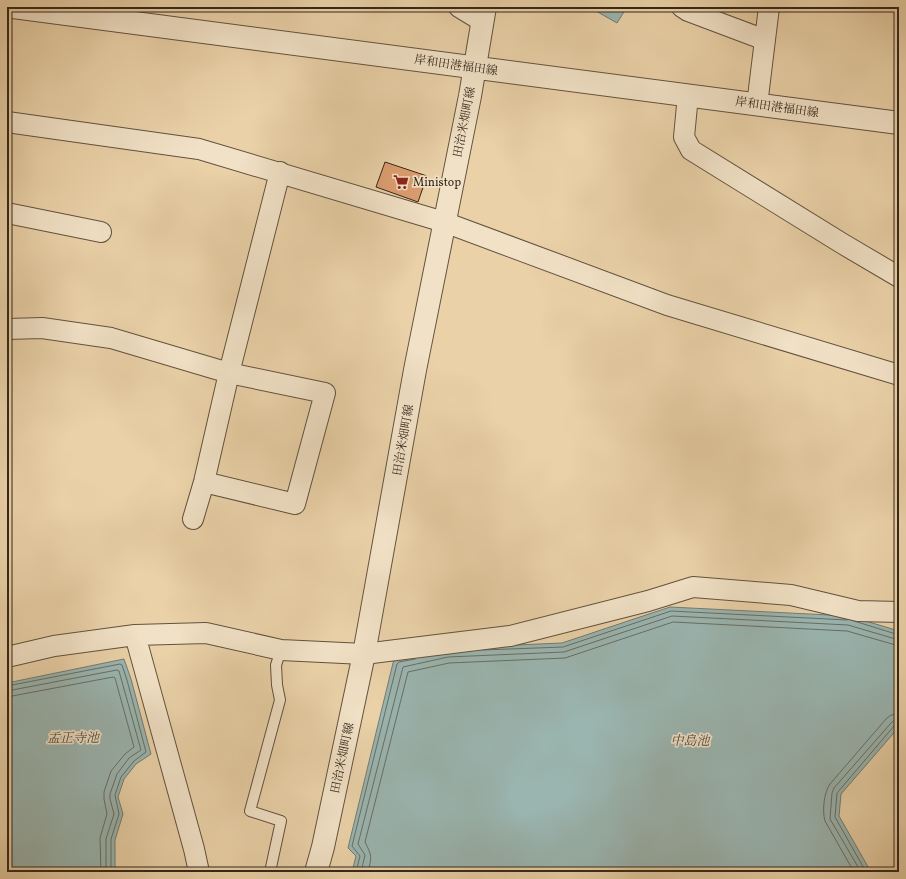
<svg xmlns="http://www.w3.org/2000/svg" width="906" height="879" viewBox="0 0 906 879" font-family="Vollkorn,'Noto Serif JP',serif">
  <rect width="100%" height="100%" fill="#ead1a8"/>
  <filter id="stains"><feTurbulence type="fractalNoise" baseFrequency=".005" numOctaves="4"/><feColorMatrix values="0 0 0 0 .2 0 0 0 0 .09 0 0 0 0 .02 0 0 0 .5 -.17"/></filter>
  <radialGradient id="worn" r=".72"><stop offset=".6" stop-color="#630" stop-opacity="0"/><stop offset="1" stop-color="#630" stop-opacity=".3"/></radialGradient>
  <path fill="#9ab5b0" stroke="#727c74" d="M 589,7 L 627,7 L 617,23 Z
    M 670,607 L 849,616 L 899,631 L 899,727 L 841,794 L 839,816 L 871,872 L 352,872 L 356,856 L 348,848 L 394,659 L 447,648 L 562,643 Z
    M 124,659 L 131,679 L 151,754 L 136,764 L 124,779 L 118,797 L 123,814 L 115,840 L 115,866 L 117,872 L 7,872 L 7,683 Z"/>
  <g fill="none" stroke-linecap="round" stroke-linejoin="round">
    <path stroke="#686e65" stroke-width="1" d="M 854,621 L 899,635
      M 483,650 L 563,647 L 671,611 L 847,620
      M 7,686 L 120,664 L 122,665 L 127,680 L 146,752 L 134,761 L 121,777 L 115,795 L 119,814 L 111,839 L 111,867 L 113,872
      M 7,691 L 117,670 L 119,671 L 141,750 L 129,758 L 117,774 L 110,794 L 110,799 L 114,814 L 106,839 L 106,867 L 108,872
      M 7,697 L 113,677 L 115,678 L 134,747 L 125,754 L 111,771 L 104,792 L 104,799 L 107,814 L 100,838 L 101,872
      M 356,872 L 360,856 L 352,846 L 397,664 L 399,662 L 415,659
      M 361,872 L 365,855 L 358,844 L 403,667 L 448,657 L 564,652 L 672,616 L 848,625 L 899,640
      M 368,872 C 372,856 372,856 365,842 L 408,672 L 449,663 L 565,658 L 673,622 L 847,631 L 899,646
      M 854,872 L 825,821 C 822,811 824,792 830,784 L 886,719 L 891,715 L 899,714
      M 861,872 L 830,819 L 832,793 L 834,788 L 891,723 L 895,720 L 899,720
      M 866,872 L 835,817 L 837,793 L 894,726 L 899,725"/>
  </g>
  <path fill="#db9d70" stroke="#35271a" d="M 385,162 L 427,176 L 418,202 L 376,187 Z"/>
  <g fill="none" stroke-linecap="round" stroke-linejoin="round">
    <defs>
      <path id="service" d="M 270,872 L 281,821 L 250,811 L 280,700 L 277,685 L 276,665 L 281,650"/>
      <path id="minor" d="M 459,7 L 482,21
        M 682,7 L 688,11 L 765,40
        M 688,95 L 684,137 L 691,150 L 843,244 L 899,277
        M 757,105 L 769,7
        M 7,122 L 199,149 L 444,222 L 667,305 L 899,375
        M 7,213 L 101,232
        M 7,329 L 42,328 L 111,338 L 229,373 L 325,393 L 295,504 L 204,482
        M 193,519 L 204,482 L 229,373 L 280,172
        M 135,635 L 194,849 L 199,872
        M 7,657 L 54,646 L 135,635 L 206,633 L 281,650 L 364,654 L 510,636 L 648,601 L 693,587 L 791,595 L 858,611 L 899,612"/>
      <path id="tertiary" d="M 13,7 C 309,43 604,86 899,123
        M 316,872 L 323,847 L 364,654 L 415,370 L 470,96 L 485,7"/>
    </defs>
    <use href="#service" stroke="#62523e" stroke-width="12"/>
    <use href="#minor" stroke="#62523e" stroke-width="22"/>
    <use href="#tertiary" stroke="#62523e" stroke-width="24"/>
    <use href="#service" stroke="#f1e1c6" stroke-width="10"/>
    <use href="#minor" stroke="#f1e1c6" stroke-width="20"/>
    <use href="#tertiary" stroke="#f1e1c6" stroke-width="22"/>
  </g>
  <defs>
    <symbol id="supermarket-bare" viewBox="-9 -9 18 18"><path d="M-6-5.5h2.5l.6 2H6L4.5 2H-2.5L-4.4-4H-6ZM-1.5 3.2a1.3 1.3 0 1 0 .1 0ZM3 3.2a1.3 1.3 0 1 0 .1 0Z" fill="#8f2418" stroke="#f1e1c6" stroke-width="2.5" paint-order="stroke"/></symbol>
  </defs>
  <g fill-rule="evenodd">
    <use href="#supermarket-bare" x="390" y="171" width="22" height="22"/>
  </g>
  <g text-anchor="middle" stroke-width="3.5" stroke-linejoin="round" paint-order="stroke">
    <g font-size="12" fill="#35271a" stroke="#f1e1c6">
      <text transform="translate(456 65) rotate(8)" y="4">岸和田港福田線</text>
      <text transform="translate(777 107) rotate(8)" y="4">岸和田港福田線</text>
      <text transform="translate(464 122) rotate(-79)" y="4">田治米畑町線</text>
      <text transform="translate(403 440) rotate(-80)" y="4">田治米畑町線</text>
      <text transform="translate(342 758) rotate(-78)" y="4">田治米畑町線</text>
    </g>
    <g font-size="12" fill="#35271a" stroke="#f1e1c6" text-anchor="start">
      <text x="413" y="186">Ministop</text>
    </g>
    <g font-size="13" font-style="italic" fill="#4e4a40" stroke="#f1e1c6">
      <text x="73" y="742">孟正寺池</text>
      <text x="690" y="745">中島池</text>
    </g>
  </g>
  <rect width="906" height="879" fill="none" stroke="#ead1a8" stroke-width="24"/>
  <rect x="8" y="8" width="890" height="863" fill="none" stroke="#35271a" stroke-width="2"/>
  <rect x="12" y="12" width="882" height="855" fill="none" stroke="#35271a"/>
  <rect width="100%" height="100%" filter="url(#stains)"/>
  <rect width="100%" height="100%" fill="url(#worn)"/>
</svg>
